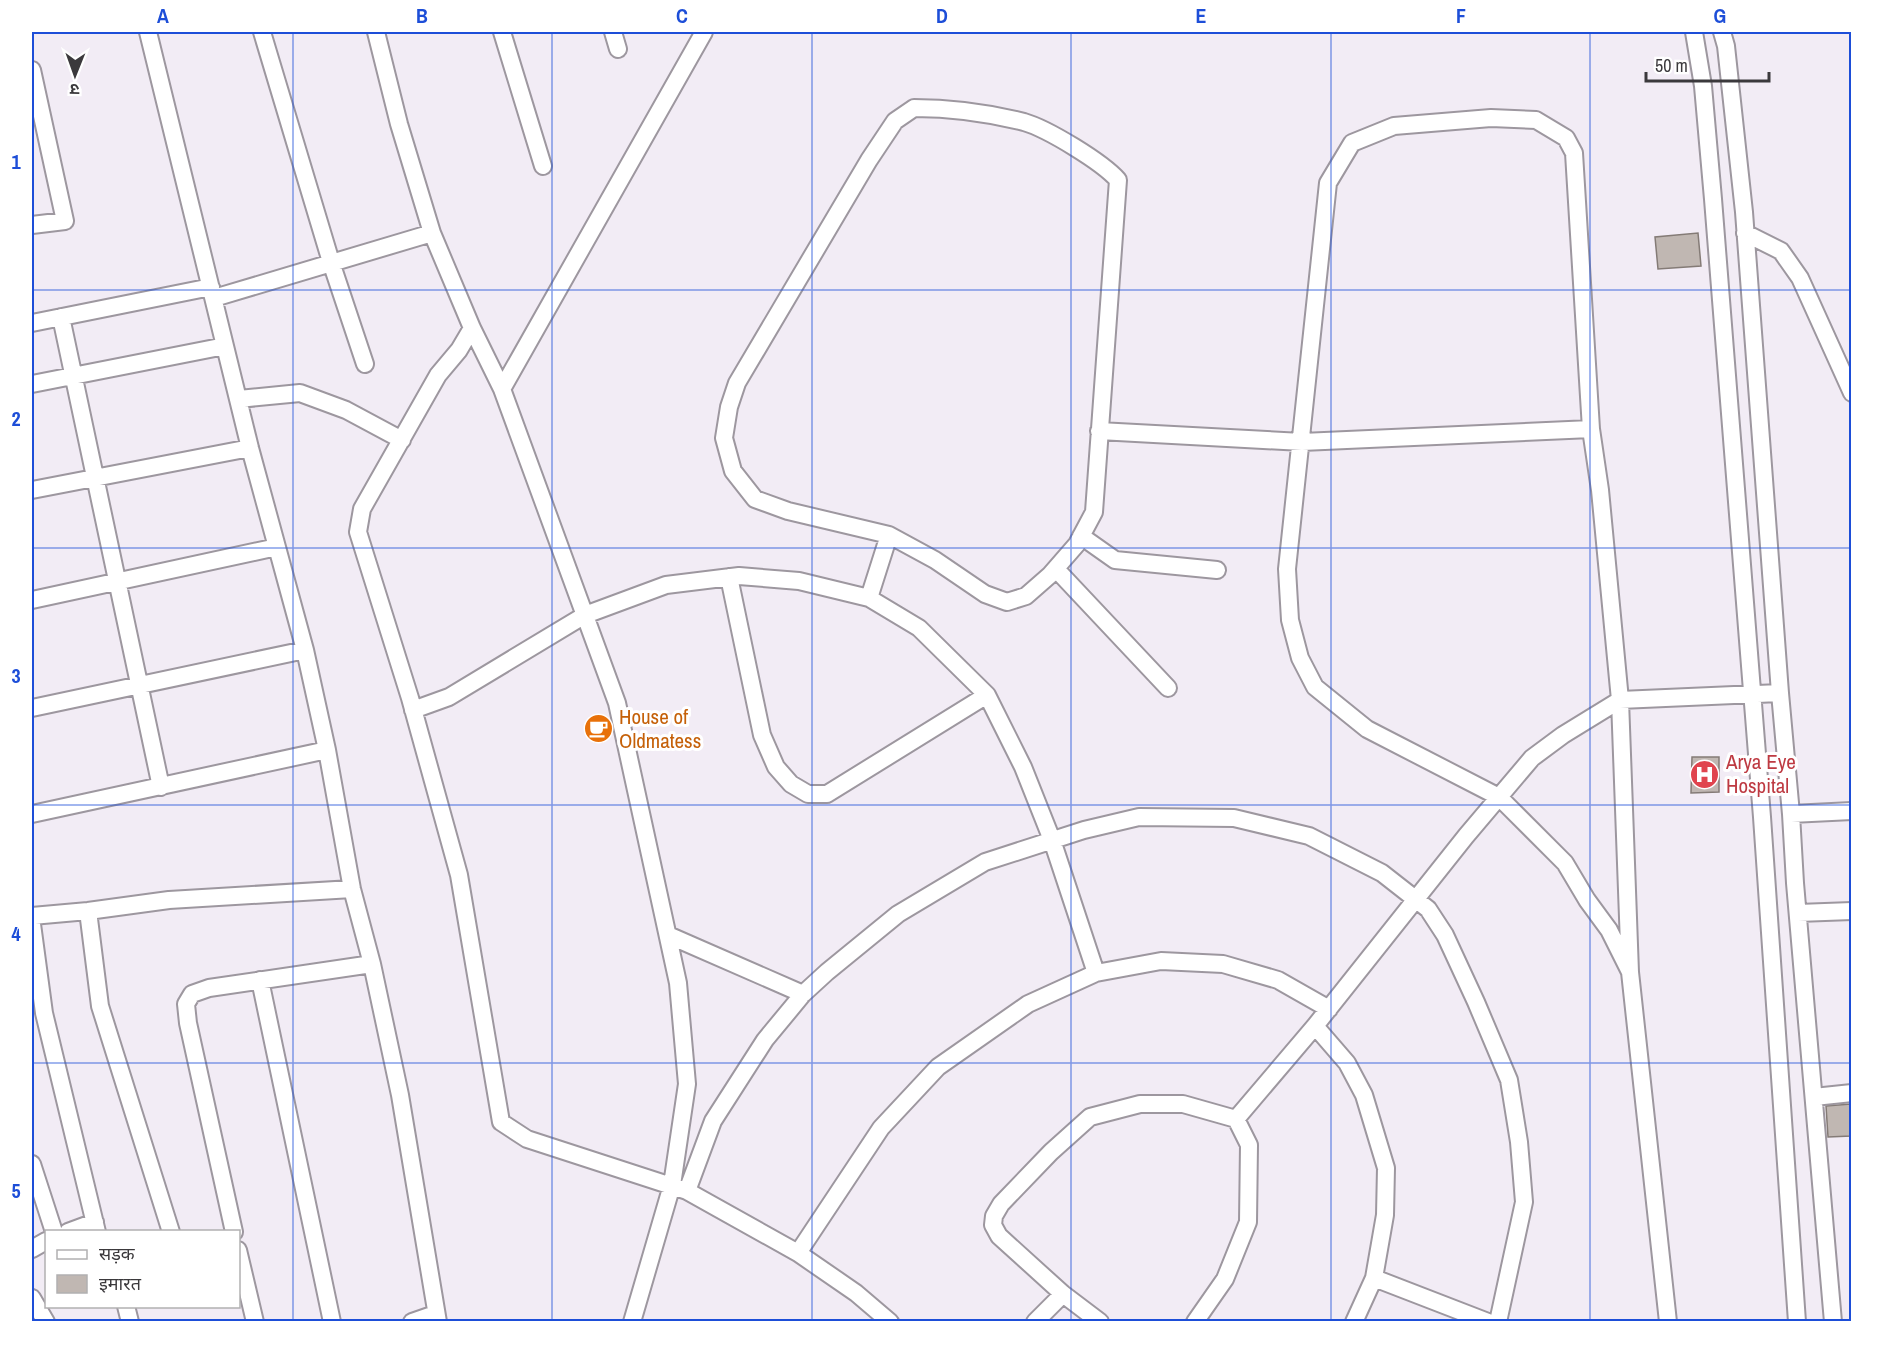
<svg xmlns="http://www.w3.org/2000/svg" width="1883" height="1353" viewBox="0 0 1883 1353" font-family="'Archivo Narrow','Noto Sans Devanagari',sans-serif">
  <rect width="100%" height="100%" fill="#f2ecf5"/>
  <path fill="#c0b7b2" stroke="#847b76" stroke-width="1.5" d="M 1698,233 L 1701,266 L 1658,269 L 1655,237 Z
    M 1692,757 L 1719,757 L 1719,792 L 1691,793 Z
    M 1851,1104 L 1851,1136 L 1828,1137 L 1826,1106 Z"/>
  <g fill="none" stroke-linecap="round" stroke-linejoin="round">
    <defs>
      <path id="minor" d="M 148,32 L 250,448 L 305,650 L 327,750 L 352,889 L 372,964 L 400,1095 L 438,1322
        M 262,32 L 331,262 L 365,364
        M 376,32 L 399,124 L 432,233 L 472,328 L 502,389 L 617,703 L 678,983 L 687,1084 L 672,1185 L 632,1322
        M 502,32 L 543,166
        M 613,32 L 618,49
        M 1694,32 L 1703,86 L 1713,199 L 1762,817 L 1797,1322
        M 1722,32 L 1726,46 L 1744,212 L 1780,693 L 1791,814 L 1795,883 L 1833,1322
        M 32,70 L 65,221 L 32,225
        M 914,108 C 950,108 988,113 1024,122 C 1048,129 1102,162 1118,180 L 1094,512 L 1077,544 L 1050,575 L 1026,596 L 1007,602 L 985,594 L 935,560 L 889,535 L 788,511 L 755,499 L 733,471 L 724,438 L 729,407 L 737,383 L 869,160 L 895,121 Z
        M 1745,233 L 1781,251 L 1800,278 L 1852,393
        M 214,298 L 432,233
        M 61,317 L 161,787
        M 32,323 L 211,287
        M 472,328 L 459,350 L 438,375 L 362,509 L 358,532 L 410,698 L 459,875 L 501,1122 L 527,1139 L 687,1191 L 798,1253 L 856,1293 L 890,1322
        M 32,384 L 225,346
        M 502,389 L 704,32
        M 239,399 L 300,393 L 346,410 L 402,440
        M 1099,431 L 1302,442 L 1591,429
        M 32,490 L 250,448
        M 1081,536 L 1115,560 L 1217,570
        M 1056,569 L 1168,688
        M 729,577 L 762,735 L 776,767 L 791,784 L 808,794 L 827,794 L 987,695
        M 869,598 L 889,535
        M 32,600 L 277,547
        M 32,708 L 305,650
        M 413,710 L 449,697 L 585,615 L 666,585 L 739,576 L 799,581 L 869,598 L 919,628 L 987,695 L 1023,767 L 1052,840 L 1096,973
        M 32,814 L 327,750
        M 1791,814 L 1852,811
        M 88,911 L 100,1006 L 171,1232
        M 1798,913 L 1852,911
        M 32,916 L 88,911 L 169,900 L 352,889
        M 32,924 L 44,1013 L 97,1232
        M 668,935 L 803,994
        M 1630,972 L 1609,930 L 1587,900 L 1565,863 L 1499,797 L 1367,729 L 1315,687 L 1300,658 L 1290,620 L 1287,569 L 1328,183 L 1352,143 L 1394,126 L 1491,118 L 1536,120 L 1566,138 L 1574,153 L 1591,429 L 1600,490 L 1620,700 L 1630,972 L 1668,1322
        M 260,980 L 332,1322
        M 1315,1026 L 1347,1063 L 1364,1095 L 1386,1168 L 1385,1215 L 1374,1278 L 1354,1322
        M 1814,1097 L 1852,1093
        M 1236,1119 L 1315,1026 L 1466,836 L 1532,758 L 1563,735 L 1620,700 L 1780,693
        M 32,1164 L 54,1232
        M 687,1191 L 713,1121 L 765,1040 L 803,994 L 827,972 L 898,914 L 985,862 L 1084,830 L 1139,817 L 1234,818 L 1309,836 L 1382,873 L 1428,909 L 1445,935 L 1476,1002 L 1509,1080 L 1519,1142 L 1524,1202 L 1498,1322
        M 68,1232 L 95,1222
        M 234,1232 L 188,1023 L 186,1004 L 192,994 L 209,988 L 372,964
        M 32,1249 L 46,1241
        M 238,1250 L 255,1322
        M 798,1253 L 881,1128 L 938,1067 L 1028,1004 L 1096,973 L 1161,961 L 1223,964 L 1278,980 L 1329,1009
        M 1374,1278 L 1488,1322
        M 32,1298 L 46,1322
        M 126,1306 L 130,1322
        M 412,1322 L 435,1314
        M 1035,1322 L 1063,1294
        M 1100,1322 L 1063,1294 L 999,1236 L 993,1225 L 994,1216 L 1001,1204 L 1051,1152 L 1090,1117 L 1140,1104 L 1183,1104 L 1236,1119 L 1249,1145 L 1248,1222 L 1225,1279 L 1195,1322"/>
    </defs>
    <use href="#minor" stroke="#9d979f" stroke-width="20"/>
    <use href="#minor" stroke="#fff" stroke-width="16"/>
  </g>
  <path fill="none" stroke="#1d4ed8" stroke-width="1.5" stroke-opacity="0.55" d="M 293,32 L 293,1322M 552,32 L 552,1322M 812,32 L 812,1322M 1071,32 L 1071,1322M 1331,32 L 1331,1322M 1590,32 L 1590,1322M 32,290 L 1852,290M 32,548 L 1852,548M 32,805 L 1852,805M 32,1063 L 1852,1063"/>
  <defs>
    <symbol id="cafe-disc" viewBox="-11 -11 22 22"><circle r="9.5" fill="#e8710a" stroke="#fff"/><path d="M-5.5-4.5H6V0H3Q3 3.5 0 3.5H-2.5Q-5.5 3.5-5.5 0ZM3-3.2v2h1.7v-2ZM-6 4.5H4V6H-6Z" fill="#fff"/></symbol>
    <symbol id="hospital-disc" viewBox="-11 -11 22 22"><circle r="9.5" fill="#e0444e" stroke="#fff"/><path d="M-5-5h3v3.5h4V-5h3V5h-3V1.5h-4V5h-3Z" fill="#fff"/></symbol>
  </defs>
  <g fill-rule="evenodd">
    <use href="#cafe-disc" x="582" y="712" width="33" height="33"/>
    <use href="#hospital-disc" x="1688" y="758" width="33" height="33"/>
  </g>
  <g text-anchor="middle" stroke-width="6" stroke-linejoin="round" paint-order="stroke">
    <g font-size="21" fill="#c56008" stroke="#fff" text-anchor="start">
      <text x="619" y="724">House of<tspan x="619" dy="24">Oldmatess</tspan></text>
    </g>
    <g font-size="21" fill="#be3a42" stroke="#fff" text-anchor="start">
      <text x="1726" y="769">Arya Eye<tspan x="1726" dy="24">Hospital</tspan></text>
    </g>
  </g>
  <rect width="1883" height="1353" fill="none" stroke="#ffffff" stroke-width="66"/>
  <rect x="45" y="1230" width="195" height="78" fill="#ffffff" stroke="#b1b0b1" stroke-width="1.5"/>
  <rect x="57" y="1250" width="30" height="9" fill="#ffffff" stroke="#b1b0b1" stroke-width="1.5"/>
  <text x="99" y="1260" font-size="18" fill="#3b393c">सड़क</text>
  <rect x="57" y="1275" width="30" height="18" fill="#c0b7b2" stroke="#b1b0b1" stroke-width="1.5"/>
  <text x="99" y="1290" font-size="18" fill="#3b393c">इमारत</text>
  <g transform="translate(75 75) rotate(181)" stroke="#ffffff" stroke-width="4.5" paint-order="stroke">
  <path d="M0-4.5L10 22L0 15L-10 22Z" fill="#3b393c"/>
  <text y="-9" font-size="16" font-weight="bold" text-anchor="middle" fill="#3b393c">उ</text>
  </g>
  <path d="M1646 72v9h123v-9" fill="none" stroke="#3b393c" stroke-width="3"/>
  <text x="1655" y="72" font-size="18" fill="#3b393c" stroke="#ffffff" stroke-width="4.5" paint-order="stroke">50 m</text>
  <rect x="33" y="33" width="1817" height="1287" fill="none" stroke="#1d4ed8" stroke-width="2"/>
  <g font-size="20" text-anchor="middle" font-weight="bold" fill="#1d4ed8">
    <text x="163" y="23">A</text>
    <text x="422" y="23">B</text>
    <text x="682" y="23">C</text>
    <text x="942" y="23">D</text>
    <text x="1201" y="23">E</text>
    <text x="1461" y="23">F</text>
    <text x="1720" y="23">G</text>
    <text x="16" y="169">1</text>
    <text x="16" y="426">2</text>
    <text x="16" y="683">3</text>
    <text x="16" y="941">4</text>
    <text x="16" y="1198">5</text>
  </g>
</svg>
